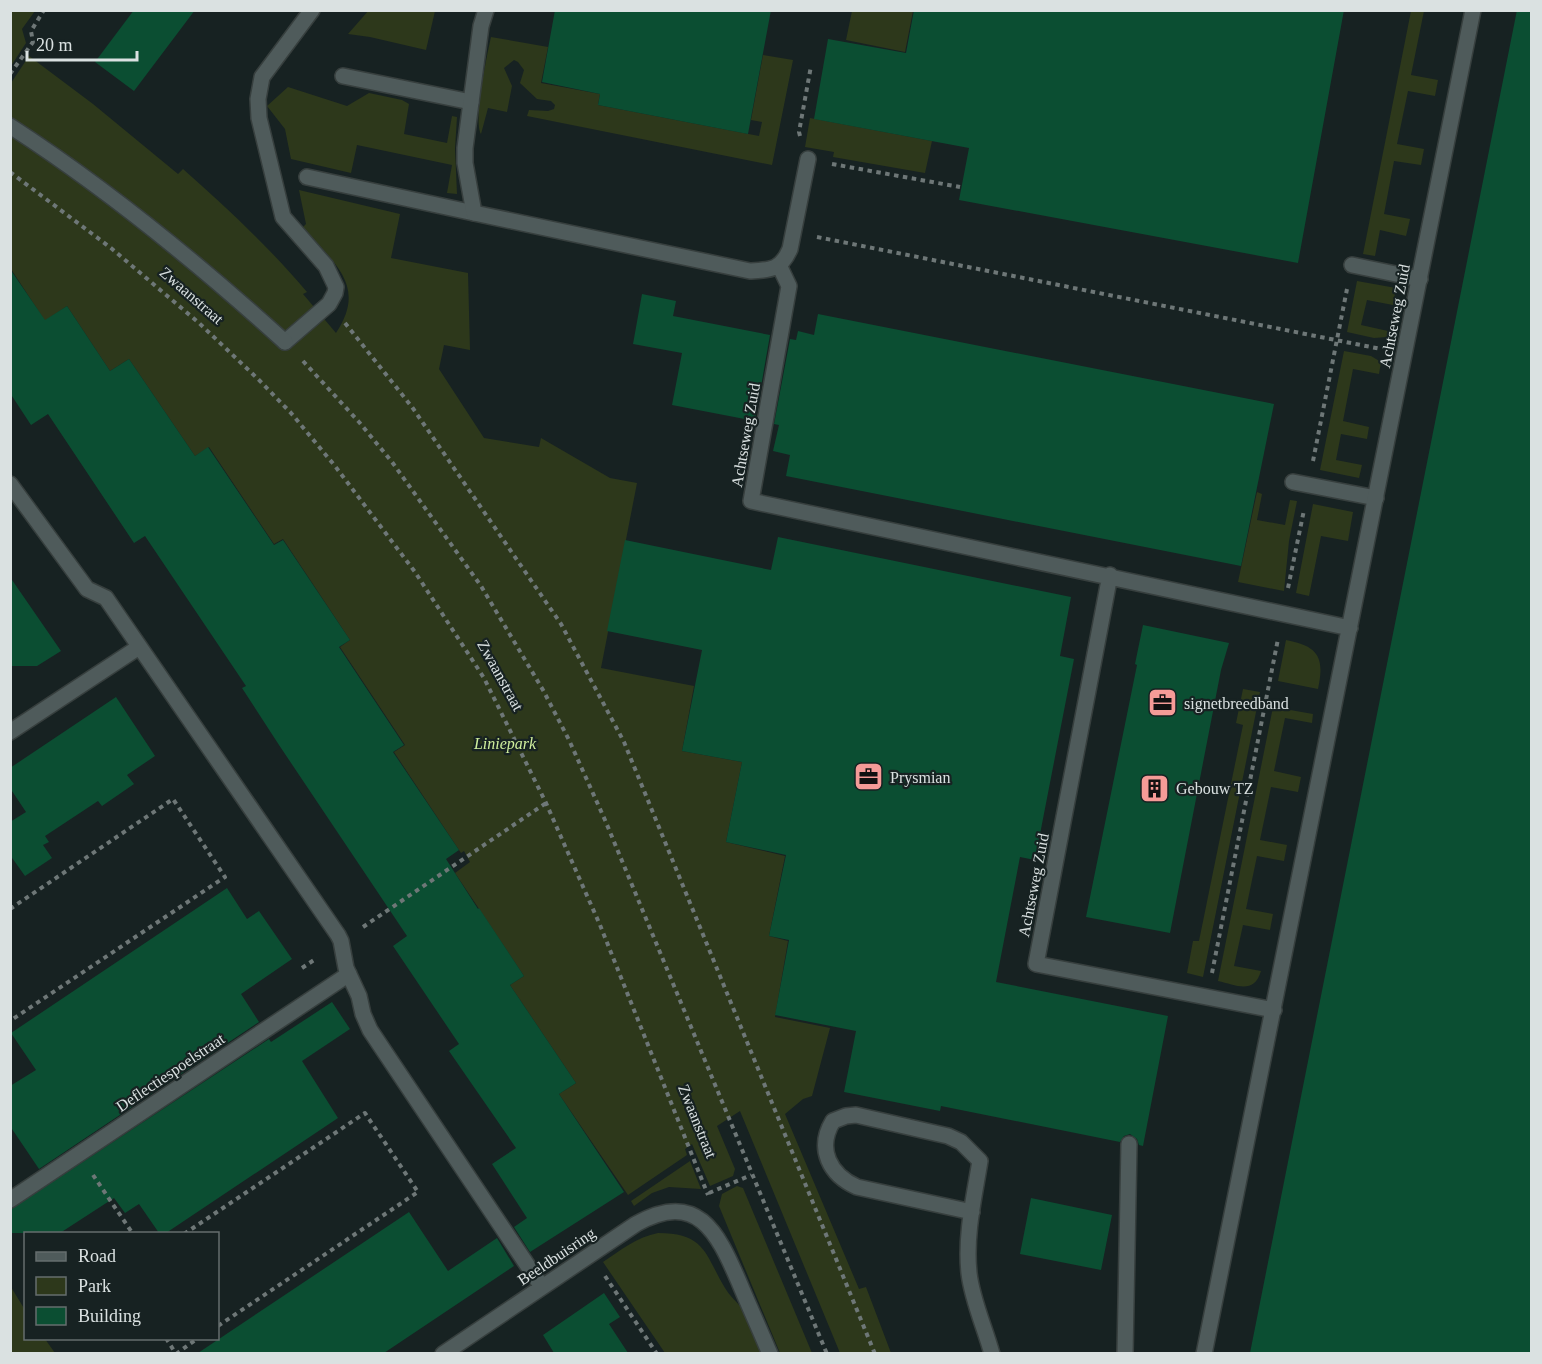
<svg xmlns="http://www.w3.org/2000/svg" width="1542" height="1364" viewBox="0 0 1542 1364" font-family="Georgia,serif">
  <rect width="100%" height="100%" fill="#172222"/>
  <path fill="#2d381b" d="M 11,10 L 35,11 L 22,29 L 26,43 L 11,66 Z
    M 369,10 L 435,11 L 426,50 L 370,37 L 348,34 Z
    M 852,11 L 913,11 L 905,52 L 846,40 Z
    M 1411,11 L 1424,11 L 1411,75 L 1438,80 L 1435,96 L 1408,91 L 1397,144 L 1424,149 L 1421,165 L 1394,161 L 1384,214 L 1410,219 L 1406,236 L 1380,230 L 1375,256 L 1363,254 Z
    M 491,37 L 548,47 L 541,83 L 600,94 L 598,105 L 759,136 L 762,122 L 751,120 L 763,55 L 793,60 L 772,165 L 527,116 L 529,110 L 548,111 L 554,109 L 555,105 L 551,101 L 537,99 L 520,83 L 524,70 L 518,62 L 514,60 L 504,68 L 512,86 L 507,112 L 488,108 L 481,134 C 473,121 487,55 491,37 Z
    M 29,56 L 93,104 L 178,174 L 183,169 C 227,208 269,247 307,292 L 303,294 L 336,333 C 368,285 333,263 303,227 L 306,224 L 299,190 L 400,214 L 391,258 L 468,273 L 470,350 L 444,345 L 439,369 L 484,438 L 539,447 L 541,438 L 610,478 L 637,483 L 601,668 L 694,686 L 682,751 L 742,762 L 726,842 L 785,856 L 769,936 L 788,941 L 775,1017 L 830,1028 L 812,1096 L 803,1099 L 785,1114 L 859,1289 L 866,1287 L 891,1353 L 840,1353 L 740,1111 L 717,1126 L 735,1169 L 733,1176 L 710,1186 L 692,1144 L 685,1149 L 687,1155 L 628,1195 L 559,1094 L 576,1083 L 510,985 L 524,976 L 455,873 L 470,862 L 464,851 L 461,853 L 394,752 L 405,745 L 340,647 L 350,640 L 283,539 L 274,544 L 209,447 L 195,456 L 129,359 L 110,371 L 67,306 L 45,321 L 11,269 L 11,83 Z
    M 288,87 L 347,106 L 369,93 L 402,100 L 409,104 L 404,134 L 447,143 L 452,116 L 457,117 L 455,149 L 457,194 L 447,193 L 452,165 L 357,145 L 351,173 L 291,159 L 285,129 L 267,106 Z
    M 810,118 L 932,141 L 925,173 L 833,157 L 834,152 L 805,147 Z
    M 1357,281 L 1396,288 L 1393,305 L 1367,300 L 1361,325 L 1388,331 L 1387,337 L 1374,338 L 1347,332 Z
    M 1344,351 L 1371,356 L 1381,362 L 1379,374 L 1353,369 L 1343,421 L 1369,427 L 1367,439 L 1341,434 L 1336,460 L 1362,465 L 1359,478 L 1320,470 Z
    M 1257,492 L 1262,494 L 1257,520 L 1285,525 L 1290,500 L 1297,501 L 1289,541 L 1284,591 L 1238,582 Z
    M 1313,504 L 1353,512 L 1348,541 L 1321,536 L 1309,596 L 1296,593 Z
    M 1286,640 C 1318,646 1325,657 1318,689 L 1278,681 Z
    M 1243,689 L 1260,692 L 1203,977 L 1187,973 L 1193,941 L 1199,941 L 1243,725 L 1236,723 Z
    M 1273,707 L 1313,714 L 1312,723 L 1285,718 L 1274,771 L 1301,777 L 1298,792 L 1271,787 L 1260,840 L 1287,845 L 1284,861 L 1257,856 L 1246,909 L 1273,914 L 1270,930 L 1243,925 L 1234,966 L 1261,971 C 1254,995 1236,985 1218,981 Z
    M 690,1161 L 701,1189 L 669,1187 L 652,1193 L 634,1206 L 631,1201 Z
    M 737,1186 L 743,1188 L 812,1353 L 780,1353 L 719,1206 L 722,1194 Z
    M 658,1233 C 706,1233 705,1255 725,1288 C 729,1295 735,1300 740,1306 C 749,1320 755,1338 761,1353 L 665,1353 L 603,1262 C 621,1250 637,1237 658,1233 Z
    M 11,1287 L 25,1310 L 26,1338 L 45,1339 L 55,1353 L 11,1353 Z"/>
  <path fill="#0b4e32" d="M 134,10 L 195,10 L 134,91 L 95,62 Z
    M 555,10 L 771,10 L 748,134 L 598,105 L 600,94 L 542,82 Z
    M 914,10 L 1344,10 L 1298,263 L 959,200 L 969,148 L 814,119 L 828,39 L 906,53 Z
    M 1517,10 L 1532,10 L 1532,1353 L 1250,1353 Z
    M 10,269 L 45,320 L 67,306 L 110,371 L 129,359 L 195,456 L 208,447 L 274,545 L 283,540 L 350,640 L 339,647 L 404,745 L 393,752 L 459,850 L 446,859 L 478,909 L 479,908 L 524,976 L 510,985 L 576,1083 L 559,1094 L 624,1192 L 530,1252 L 514,1227 L 527,1218 L 492,1164 L 516,1148 L 449,1051 L 459,1044 L 393,946 L 407,936 L 279,745 L 242,688 L 246,686 L 145,536 L 134,543 L 48,414 L 31,425 L 10,393 Z
    M 642,294 L 676,301 L 673,316 L 770,335 L 755,421 L 672,405 L 682,353 L 633,344 Z
    M 818,314 L 1274,404 L 1241,566 L 786,476 L 790,455 L 773,451 L 779,425 L 774,424 L 790,339 L 796,340 L 798,331 L 814,335 Z
    M 778,537 L 1071,597 L 1060,656 L 1074,659 L 1035,860 L 1020,857 L 996,982 L 1168,1016 L 1143,1146 L 1139,1145 L 1137,1139 L 1130,1134 L 1124,1136 L 1120,1142 L 941,1106 L 940,1111 L 844,1092 L 856,1031 L 775,1015 L 789,940 L 769,936 L 786,855 L 726,842 L 742,762 L 682,751 L 702,650 L 607,631 L 625,540 L 771,570 Z
    M 10,577 L 61,651 L 37,666 L 10,666 Z
    M 1143,625 L 1229,643 L 1221,670 L 1170,933 L 1086,917 L 1137,665 L 1135,664 Z
    M 116,697 L 155,756 L 127,775 L 134,784 L 102,806 L 98,801 L 45,836 L 49,842 L 43,845 L 52,858 L 25,876 L 10,855 L 10,822 L 26,812 L 10,788 L 10,768 Z
    M 227,888 L 247,919 L 259,911 L 292,959 L 241,994 L 259,1022 L 39,1169 L 10,1126 L 10,1086 L 36,1070 L 11,1033 Z
    M 332,1002 L 350,1029 L 302,1061 L 338,1118 L 166,1233 L 159,1233 L 139,1204 L 125,1213 L 114,1198 L 60,1233 L 10,1233 L 10,1210 L 269,1039 L 271,1042 Z
    M 1031,1198 L 1112,1215 L 1101,1270 L 1020,1254 Z
    M 409,1212 L 448,1271 L 497,1238 L 514,1266 L 384,1353 L 198,1353 Z
    M 604,1293 L 620,1317 L 609,1324 L 628,1353 L 554,1353 L 543,1335 Z"/>
  <g fill="none" stroke-linecap="round" stroke-linejoin="round">
    <defs>
      <path id="lane" d="M 343,76 L 471,102
        M 307,177 L 474,213
        M 1352,265 L 1420,279
        M 285,342 L 329,304 L 335,293 L 336,287 L 326,266 L 283,217 L 259,118 L 258,99 L 262,77 L 312,10
        M 1293,482 L 1376,498
        M 972,1212 L 857,1187 C 830,1175 816,1149 833,1121 L 846,1116 L 856,1115 L 948,1136 L 961,1142 L 980,1161 C 974,1198 965,1236 969,1273 C 972,1300 985,1328 992,1354
        M 1125,1354 L 1129,1144"/>
      <path id="street" d="M 486,10 L 481,26 L 465,148 L 465,163 L 474,213 L 750,271 C 771,270 781,270 790,249 L 808,159
        M 10,126 C 109,190 198,263 285,342
        M 779,265 L 789,286 L 751,501 L 1350,628
        M 10,484 L 87,589 L 106,598 L 338,935 L 341,941 L 346,968 L 359,996 L 363,1014 L 370,1030 L 542,1287
        M 1110,575 L 1036,964 L 1274,1010
        M 10,732 L 139,647
        M 10,1200 L 349,974
        M 443,1354 L 636,1224 C 697,1190 717,1231 739,1282 C 749,1306 760,1330 770,1354
        M 1204,1354 L 1473,10"/>
    </defs>
    <use href="#lane" stroke="#373f3e" stroke-width="18"/>
    <use href="#street" stroke="#373f3e" stroke-width="18"/>
    <path stroke="#6e7777" stroke-width="4" stroke-dasharray="4.5 4.5" stroke-linecap="butt" d="M 10,74 L 33,42 L 31,31 L 44,10
      M 800,136 L 799,132 L 811,66
      M 832,164 L 960,187
      M 10,172 L 111,248 L 199,323 L 258,379 L 291,413 L 335,466 L 415,572 L 484,678 L 546,803 L 600,925 L 708,1195
      M 817,237 L 1381,349
      M 345,323 L 412,407 L 561,624 L 624,742 L 875,1354
      M 303,361 L 359,422 L 392,462 L 481,586 L 543,690 L 569,740 L 605,820 L 827,1354
      M 1313,461 L 1347,289
      M 1288,588 L 1304,510
      M 10,909 L 173,799 L 225,877 L 10,1021
      M 363,927 L 546,803
      M 302,968 L 317,958
      M 1212,973 L 1278,639
      M 93,1175 L 133,1234
      M 709,1193 L 751,1175
      M 184,1234 L 365,1113 L 418,1192 L 218,1326
      M 605,1276 L 657,1354
      M 166,1338 L 176,1354
      M 176,1354 L 198,1338"/>
    <use href="#lane" stroke="#4f5b5b" stroke-width="15"/>
    <use href="#street" stroke="#4f5b5b" stroke-width="15"/>
  </g>
  <defs>
    <symbol id="office-square" viewBox="-11 -11 22 22"><rect x="-9" y="-9" width="18" height="18" rx="4" fill="#f59b97" stroke="#172222"/><path d="M-6-3h4V-5.5h4V-3h4V5H-6ZM-1-4.5V-3h2v-1.5ZM-6 0V1H6V0Z" fill="#111"/></symbol>
    <symbol id="building-square" viewBox="-11 -11 22 22"><rect x="-9" y="-9" width="18" height="18" rx="4" fill="#f59b97" stroke="#172222"/><path d="M-4-6H4V6H1V3H-1V6H-4ZM-2.5-4.3h1.7v1.8h-1.7ZM.8-4.3h1.7v1.8H.8ZM-2.5-1h1.7V.8h-1.7ZM.8-1h1.7V.8H.8Z" fill="#111"/></symbol>
  </defs>
  <g fill-rule="evenodd">
    <use href="#office-square" x="1146" y="686" width="33" height="33"/>
    <use href="#office-square" x="852" y="760" width="33" height="33"/>
    <use href="#building-square" x="1138" y="772" width="33" height="33"/>
  </g>
  <g text-anchor="middle" stroke-width="4.5" stroke-linejoin="round" paint-order="stroke">
    <g font-size="16" fill="#dae1e1" stroke="#172222">
      <text transform="translate(192 295) rotate(41)" y="6">Zwaanstraat</text>
      <text transform="translate(1394 316) rotate(-79)" y="6">Achtseweg Zuid</text>
      <text transform="translate(745 435) rotate(-80)" y="6">Achtseweg Zuid</text>
      <text transform="translate(501 675) rotate(61)" y="6">Zwaanstraat</text>
      <text transform="translate(1033 885) rotate(-79)" y="6">Achtseweg Zuid</text>
      <text transform="translate(170 1072) rotate(-34)" y="6">Deflectiespoelstraat</text>
      <text transform="translate(698 1121) rotate(68)" y="6">Zwaanstraat</text>
      <text transform="translate(556 1256) rotate(-34)" y="6">Beeldbuisring</text>
    </g>
    <g font-size="16" fill="#dae1e1" stroke="#172222" text-anchor="start">
      <text x="1184" y="709">signetbreedband</text>
      <text x="890" y="783">Prysmian</text>
      <text x="1176" y="794">Gebouw TZ</text>
    </g>
    <g font-size="16" font-style="italic" fill="#cfee9d" stroke="#172222">
      <text x="505" y="749">Liniepark</text>
    </g>
  </g>
  <rect width="1542" height="1364" fill="none" stroke="#dae1e1" stroke-width="24"/>
  <rect x="24" y="1232" width="195" height="108" fill="#172222" stroke="#656e6e" stroke-width="1.5"/>
  <rect x="36" y="1252" width="30" height="9" fill="#4f5b5b" stroke="#656e6e" stroke-width="1.5"/>
  <text x="78" y="1262" font-size="18" fill="#dae1e1">Road</text>
  <rect x="36" y="1277" width="30" height="18" fill="#2d381b" stroke="#656e6e" stroke-width="1.5"/>
  <text x="78" y="1292" font-size="18" fill="#dae1e1">Park</text>
  <rect x="36" y="1307" width="30" height="18" fill="#0b4e32" stroke="#656e6e" stroke-width="1.5"/>
  <text x="78" y="1322" font-size="18" fill="#dae1e1">Building</text>
  <path d="M27 51v9h110v-9" fill="none" stroke="#dae1e1" stroke-width="3"/>
  <text x="36" y="51" font-size="18" fill="#dae1e1" stroke="#172222" stroke-width="4.5" paint-order="stroke">20 m</text>
</svg>
